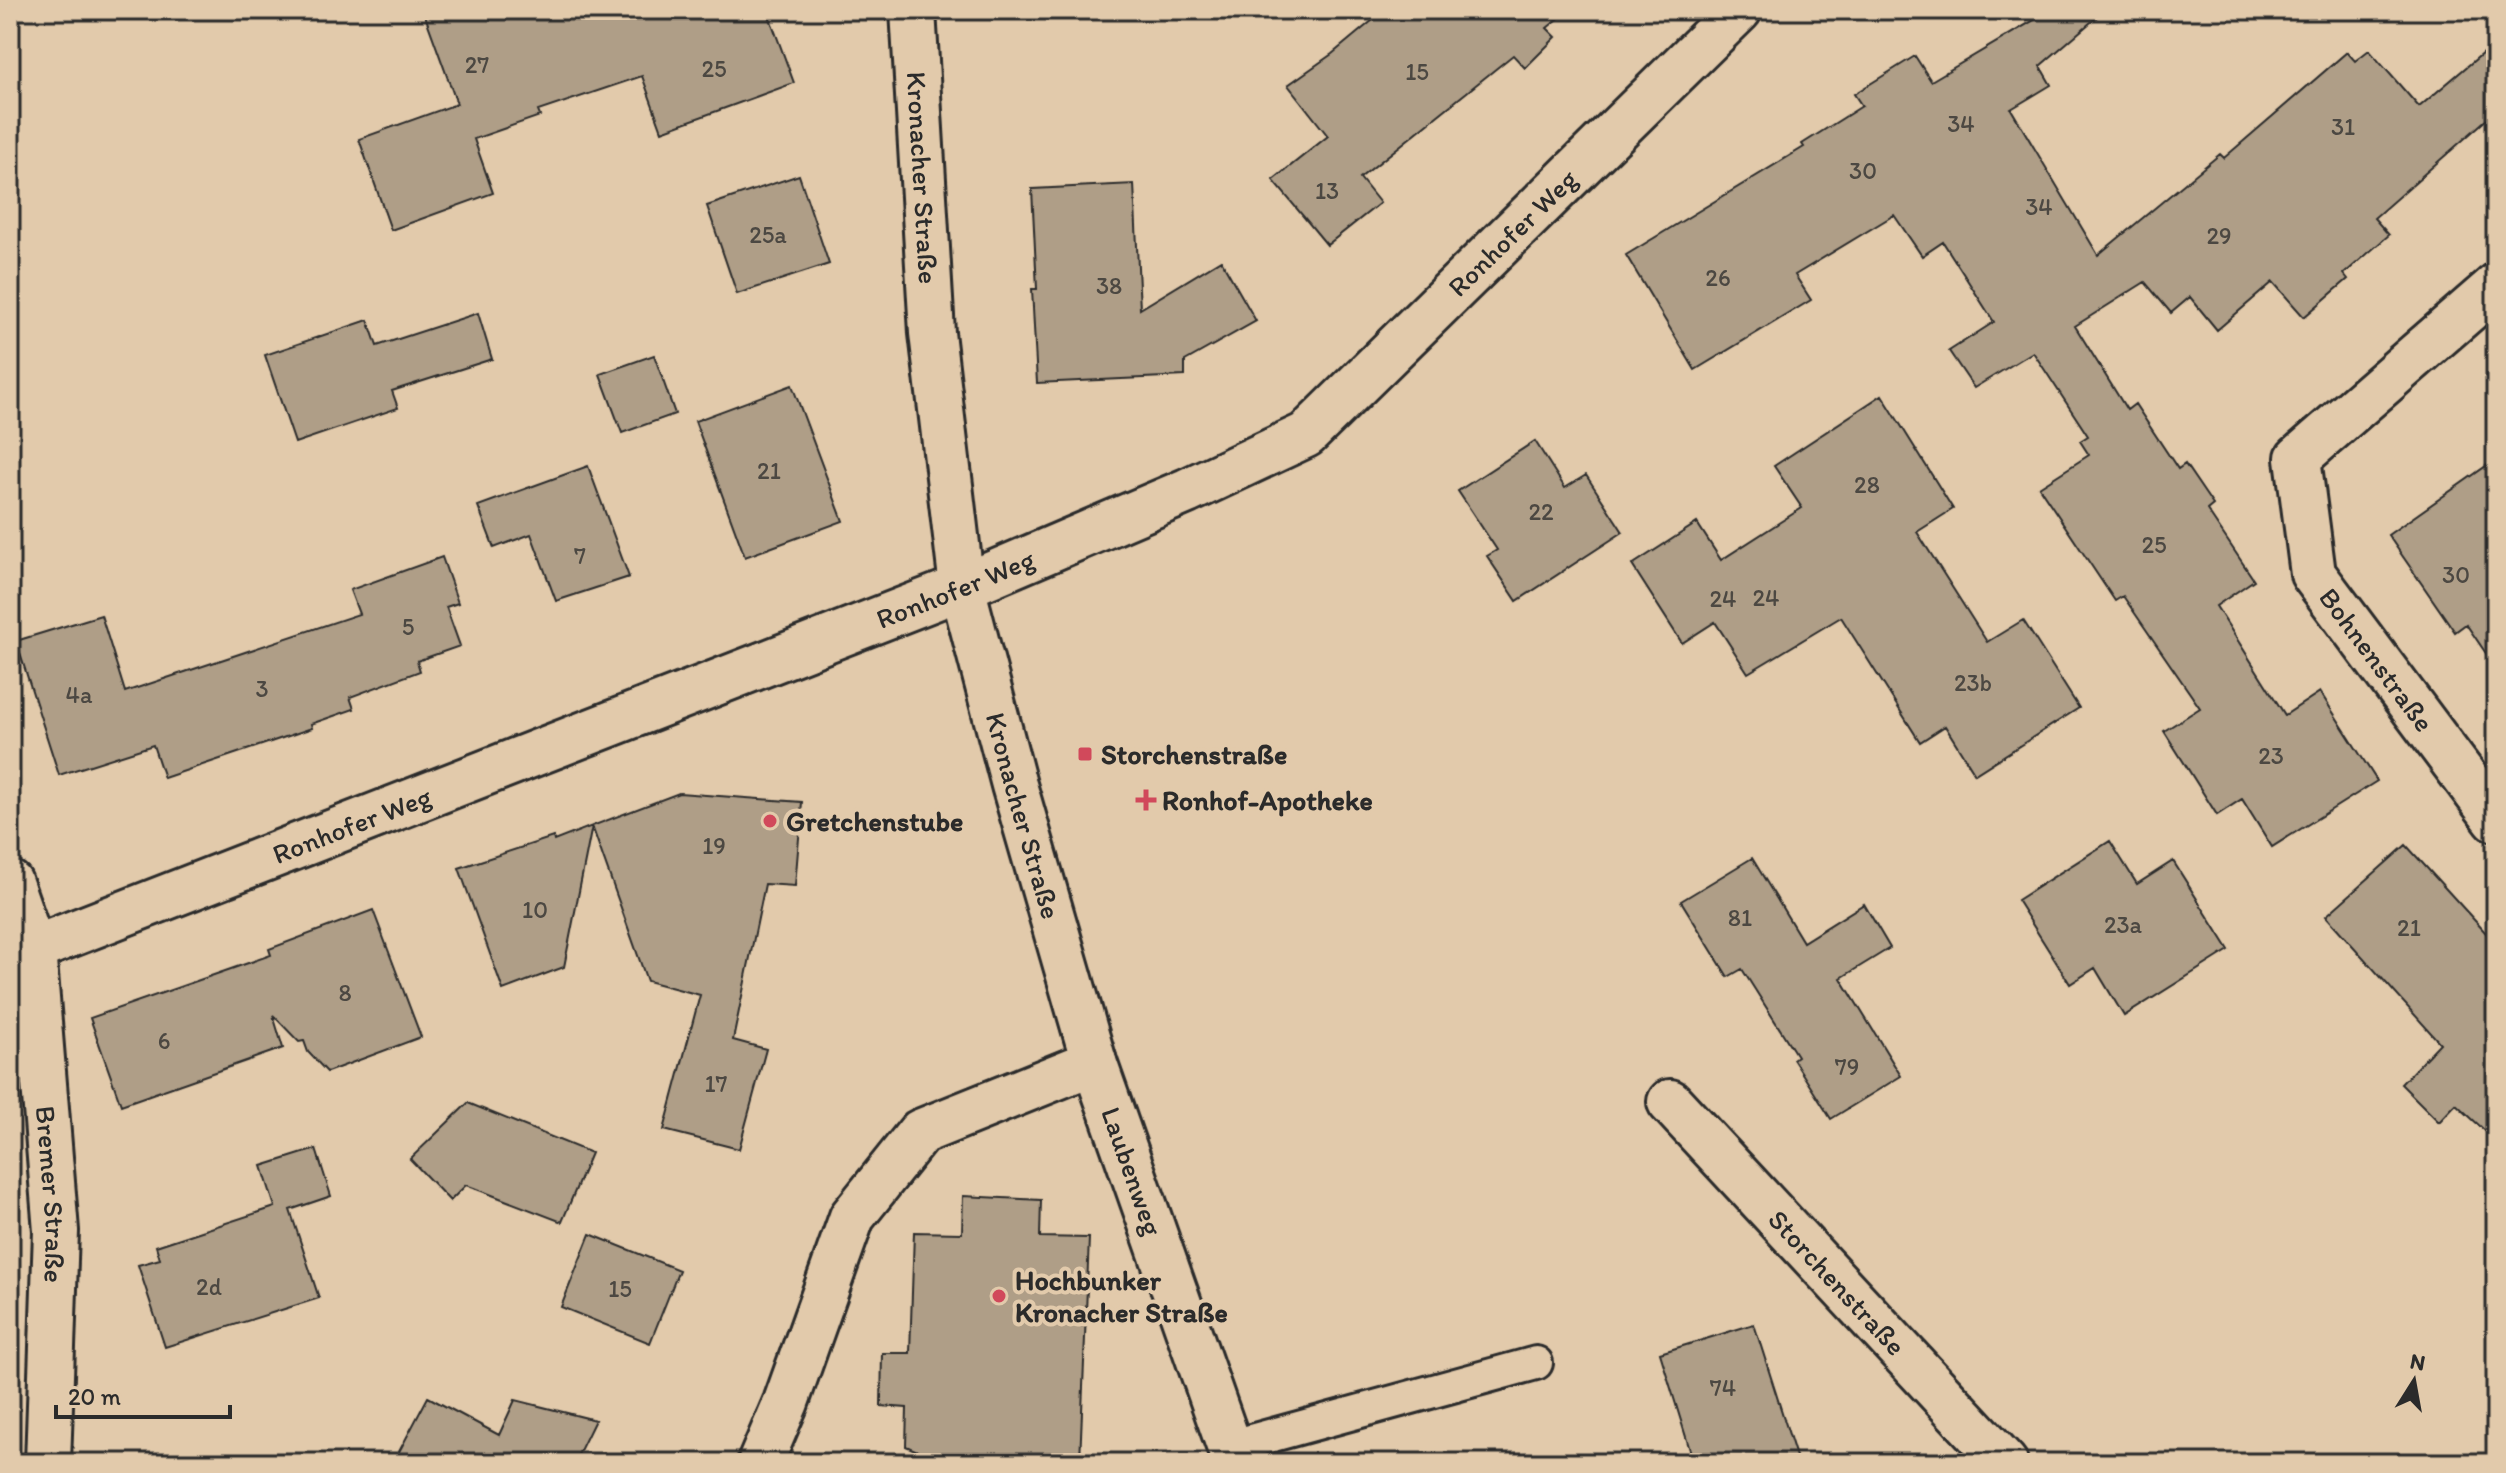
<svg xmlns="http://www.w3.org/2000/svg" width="2506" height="1473" viewBox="0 0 2506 1473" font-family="Itim,sans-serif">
  <rect width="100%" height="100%" fill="#e2caab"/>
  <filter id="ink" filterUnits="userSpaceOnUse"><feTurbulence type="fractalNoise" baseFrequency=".0125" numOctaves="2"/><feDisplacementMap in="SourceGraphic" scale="16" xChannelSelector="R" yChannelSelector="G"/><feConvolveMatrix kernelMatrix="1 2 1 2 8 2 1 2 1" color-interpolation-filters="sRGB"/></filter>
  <g filter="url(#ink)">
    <path fill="#af9e87" stroke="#2b2b2b" stroke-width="2" d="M 423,10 L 767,10 L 794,83 L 662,131 L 642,76 L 538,111 L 540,116 L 474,139 L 493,193 L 391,230 L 359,139 L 457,104 Z
      M 1385,10 L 1569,10 L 1547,28 L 1556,37 L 1525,68 L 1513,55 L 1360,178 L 1380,203 L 1327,245 L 1273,180 L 1328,136 L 1288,85 L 1332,54 Z
      M 2051,10 L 2105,10 L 2040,66 L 2051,85 L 2011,109 L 2098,255 L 2220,154 L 2224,158 L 2347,52 L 2355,61 L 2369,50 L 2419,107 L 2496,42 L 2496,111 L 2374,218 L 2389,235 L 2344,274 L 2348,279 L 2304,317 L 2273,282 L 2217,330 L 2190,297 L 2171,313 L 2145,282 L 2075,326 L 2127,410 L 2135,404 L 2178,469 L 2185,464 L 2213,505 L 2207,510 L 2254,580 L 2216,606 L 2285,715 L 2320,692 L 2377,781 L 2272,847 L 2242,799 L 2217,815 L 2164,731 L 2200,708 L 2123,596 L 2115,601 L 2039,487 L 2089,455 L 2080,441 L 2088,436 L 2033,352 L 1974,388 L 1949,351 L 1994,322 L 1943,242 L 1922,256 L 1894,215 L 1795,275 L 1811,300 L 1695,370 L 1626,255 L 1804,147 L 1802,144 L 1862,106 L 1854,94 L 1915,56 L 1931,81 Z
      M 799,175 L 829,264 L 737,294 L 707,206 Z
      M 1134,184 L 1140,309 L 1221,260 L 1256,321 L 1185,361 L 1185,376 L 1037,383 L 1032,289 L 1037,289 L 1032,189 Z
      M 478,313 L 492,359 L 392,391 L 398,408 L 295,443 L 265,355 L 368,320 L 377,346 Z
      M 654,355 L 675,414 L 622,433 L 600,374 Z
      M 792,385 L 843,521 L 745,557 L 695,421 Z
      M 1882,395 L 1953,509 L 1917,532 L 1987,642 L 2023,620 L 2079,708 L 1975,774 L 1945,726 L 1920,742 L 1841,617 L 1748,673 L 1715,622 L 1682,643 L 1632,565 L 1697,523 L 1721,560 L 1802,508 L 1774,466 Z
      M 1535,441 L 1565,488 L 1586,475 L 1623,532 L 1517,601 L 1487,556 L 1497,550 L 1458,491 Z
      M 2496,459 L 2496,668 L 2466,624 L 2455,632 L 2388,535 Z
      M 588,466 L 629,577 L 556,601 L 531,534 L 494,548 L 478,506 Z
      M 442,557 L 458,603 L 446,607 L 460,646 L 417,661 L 420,671 L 350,697 L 354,709 L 311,724 L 312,728 L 164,778 L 153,745 L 59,775 L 16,641 L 101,615 L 125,692 L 359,614 L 350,590 Z
      M 679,793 L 802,802 L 795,886 L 765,884 L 733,1040 L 766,1049 L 739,1149 L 664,1130 L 700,995 L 647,981 L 592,826 Z
      M 592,826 L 564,967 L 503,990 L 459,868 L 553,837 L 554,841 Z
      M 2110,841 L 2137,884 L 2173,861 L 2229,950 L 2124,1016 L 2095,968 L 2070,984 L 2017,900 Z
      M 2406,845 L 2496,944 L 2496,1141 L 2456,1104 L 2439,1122 L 2401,1084 L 2440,1043 L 2326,916 Z
      M 1752,858 L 1803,942 L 1864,904 L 1890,948 L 1841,978 L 1901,1076 L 1831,1119 L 1793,1059 L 1797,1056 L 1742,969 L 1728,977 L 1681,901 Z
      M 373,910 L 421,1037 L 327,1072 L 308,1052 L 304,1041 L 299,1042 L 273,1015 L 283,1048 L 121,1105 L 90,1018 L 271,955 L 269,949 Z
      M 468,1103 L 591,1153 L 562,1222 L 466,1185 L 450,1201 L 410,1159 Z
      M 316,1149 L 331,1196 L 290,1210 L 319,1298 L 165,1347 L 138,1265 L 160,1259 L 156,1246 L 275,1207 L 262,1166 Z
      M 963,1196 L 1041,1200 L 1040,1237 L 1089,1238 L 1080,1461 L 965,1463 L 965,1457 L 929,1456 L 906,1446 L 907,1408 L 881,1406 L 882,1353 L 910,1353 L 914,1232 L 962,1233 Z
      M 590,1234 L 679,1270 L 650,1343 L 561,1307 Z
      M 1754,1324 L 1798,1463 L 1694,1463 L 1660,1353 Z
      M 428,1397 L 499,1435 L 515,1400 L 595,1420 L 574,1463 L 393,1463 Z"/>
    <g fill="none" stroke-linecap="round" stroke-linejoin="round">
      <defs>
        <path id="lane" d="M 1229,1447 L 1536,1363"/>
        <g id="street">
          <path id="s1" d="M 913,10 L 932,333 L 962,587 L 1014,785 L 1094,1062 L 1235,1463"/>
          <path id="s2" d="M 2496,286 L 2298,458 L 2313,574 L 2496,819"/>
          <path id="s3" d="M 10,883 L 33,949 L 56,1231 L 48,1463"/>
          <path id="s4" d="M 33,949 L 962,587 L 1187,491 L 1306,435 L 1739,10"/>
          <path id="s5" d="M 1670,1102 L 2005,1463"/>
          <path d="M 760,1463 L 786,1402 L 852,1217 L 920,1132 L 1094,1062"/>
        </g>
      </defs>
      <use href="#lane" stroke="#2b2b2b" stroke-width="38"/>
      <use href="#street" stroke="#2b2b2b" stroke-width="50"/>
      <use href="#lane" stroke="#e2caab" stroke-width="32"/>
      <use href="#street" stroke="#e2caab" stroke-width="44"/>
    </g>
  </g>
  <g fill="#d1495b" stroke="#e2caab" stroke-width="3">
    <rect x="1077" y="746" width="16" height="16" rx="4"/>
    <path d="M1142 788h8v8h8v8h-8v8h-8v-8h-8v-8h8z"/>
    <circle cx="770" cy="821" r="8"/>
    <circle cx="999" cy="1296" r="8"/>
  </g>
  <g text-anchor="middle" stroke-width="8" stroke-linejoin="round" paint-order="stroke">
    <g font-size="24" fill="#4c4842">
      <text x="477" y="73">27</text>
      <text x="714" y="77">25</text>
      <text x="1417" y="80">15</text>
      <text x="1961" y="132">34</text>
      <text x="2343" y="135">31</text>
      <text x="1863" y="179">30</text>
      <text x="1327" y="199">13</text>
      <text x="2039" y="215">34</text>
      <text x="768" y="243">25a</text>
      <text x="2219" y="244">29</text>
      <text x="1718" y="286">26</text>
      <text x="1109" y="294">38</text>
      <text x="769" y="479">21</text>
      <text x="1867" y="493">28</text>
      <text x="1541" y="520">22</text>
      <text x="2154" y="553">25</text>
      <text x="580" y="564">7</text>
      <text x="2456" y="583">30</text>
      <text x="1766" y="606">24</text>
      <text x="1723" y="607">24</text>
      <text x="408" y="635">5</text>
      <text x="1973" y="691">23b</text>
      <text x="262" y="697">3</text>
      <text x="79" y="703">4a</text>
      <text x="2271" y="764">23</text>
      <text x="714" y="854">19</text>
      <text x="535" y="918">10</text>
      <text x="1740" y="926">81</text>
      <text x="2123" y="933">23a</text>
      <text x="2409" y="936">21</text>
      <text x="345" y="1001">8</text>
      <text x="164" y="1049">6</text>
      <text x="1847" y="1075">79</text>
      <text x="716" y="1092">17</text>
      <text x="209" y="1295">2d</text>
      <text x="620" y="1297">15</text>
      <text x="1723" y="1396">74</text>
    </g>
    <g font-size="28" fill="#2b2b2b" stroke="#e2caab">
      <text dy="10" stroke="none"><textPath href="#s1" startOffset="168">Kronacher Straße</textPath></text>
      <text dy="10" stroke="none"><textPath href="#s4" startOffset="1662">Ronhofer Weg</textPath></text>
      <text dy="10" stroke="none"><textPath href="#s4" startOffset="990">Ronhofer Weg</textPath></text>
      <text dy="10" stroke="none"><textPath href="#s2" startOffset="486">Bohnenstraße</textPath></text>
      <text dy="10" stroke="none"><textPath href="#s1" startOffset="816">Kronacher Straße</textPath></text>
      <text dy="10" stroke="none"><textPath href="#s4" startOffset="342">Ronhofer Weg</textPath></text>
      <text dy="10" stroke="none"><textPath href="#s1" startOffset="1188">Laubenweg</textPath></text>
      <text dy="10" stroke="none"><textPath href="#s3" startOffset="316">Bremer Straße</textPath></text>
      <text dy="10" stroke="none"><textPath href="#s5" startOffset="246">Storchenstraße</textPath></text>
    </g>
    <g font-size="28" font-weight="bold" fill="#2b2b2b" stroke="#e2caab" text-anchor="start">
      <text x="1101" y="764">Storchenstraße</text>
      <text x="1162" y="810">Ronhof-Apotheke</text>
      <text x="786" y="831">Gretchenstube</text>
      <text x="1015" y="1290">Hochbunker<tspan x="1015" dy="32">Kronacher Straße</tspan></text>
    </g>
  </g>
  <rect width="2506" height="1473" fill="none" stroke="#e2caab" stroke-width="40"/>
  <rect x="20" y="20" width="2466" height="1433" fill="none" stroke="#2b2b2b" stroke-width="3" filter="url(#ink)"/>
  <g transform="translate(2414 1381) rotate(11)" stroke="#e2caab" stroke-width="6" paint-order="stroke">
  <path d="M0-6L14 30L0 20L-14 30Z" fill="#2b2b2b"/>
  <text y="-12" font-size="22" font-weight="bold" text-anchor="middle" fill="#2b2b2b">N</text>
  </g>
  <path d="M56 1405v12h174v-12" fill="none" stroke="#2b2b2b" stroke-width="4"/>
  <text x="68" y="1405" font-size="24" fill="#2b2b2b" stroke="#e2caab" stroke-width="6" paint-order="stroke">20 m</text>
</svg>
